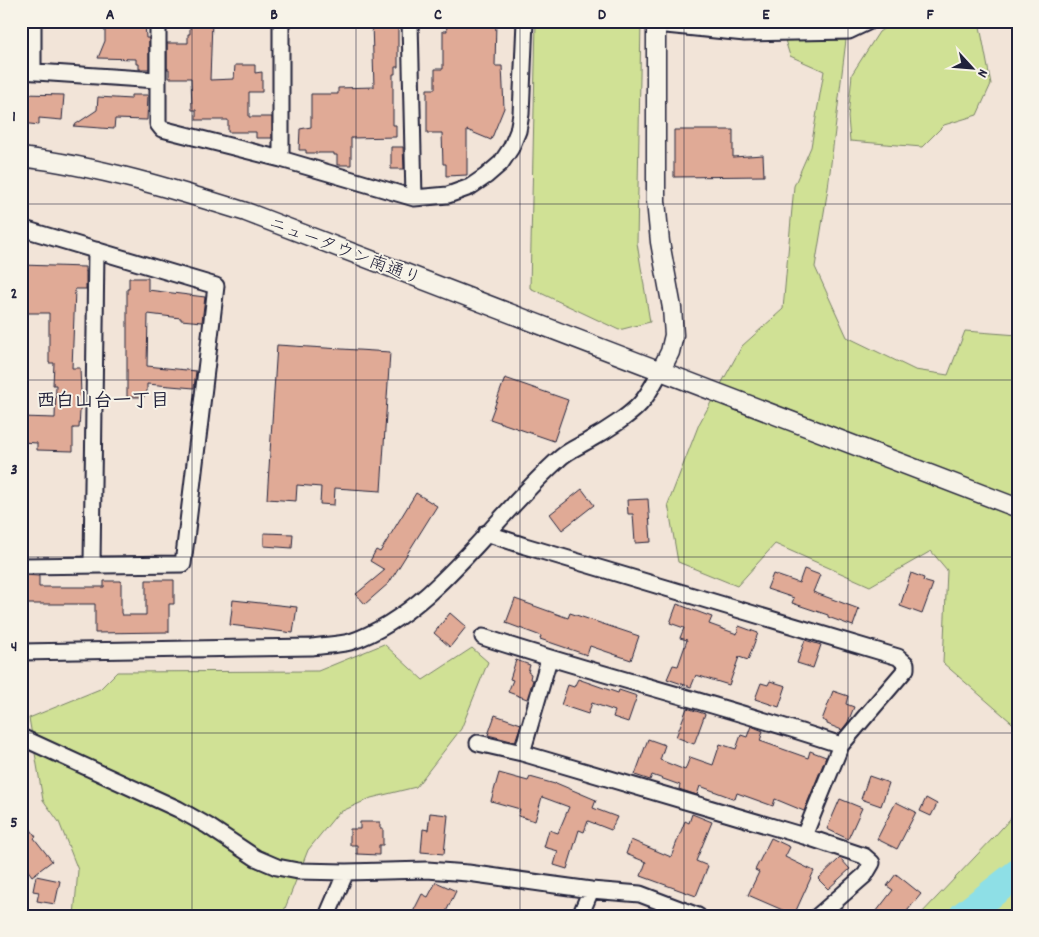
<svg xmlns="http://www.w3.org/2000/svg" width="1039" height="937" viewBox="0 0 1039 937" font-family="Dekko,'Klee One',sans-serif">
  <rect width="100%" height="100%" fill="#f2e4d8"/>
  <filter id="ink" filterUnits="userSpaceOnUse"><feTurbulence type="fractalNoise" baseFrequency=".02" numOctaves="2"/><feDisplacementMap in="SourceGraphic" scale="10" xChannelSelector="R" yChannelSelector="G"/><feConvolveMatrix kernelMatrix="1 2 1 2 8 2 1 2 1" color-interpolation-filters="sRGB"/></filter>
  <g filter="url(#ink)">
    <path fill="#d0e195" stroke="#798268" d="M 536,21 L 641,21 L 637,243 L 650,322 L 619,330 L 530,288 Z
      M 895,21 L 922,21 L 939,24 L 948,21 L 979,21 L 991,84 L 977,115 L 944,125 L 922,147 L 850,141 L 848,117 L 852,74 L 879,32 Z
      M 785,40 L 846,40 L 828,188 L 815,267 L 847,337 L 915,370 L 948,375 L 965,331 L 1018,335 L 1018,728 L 943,663 L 947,570 L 931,551 L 870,586 L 775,544 L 737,586 L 678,562 L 668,504 L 699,424 L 742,346 L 783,309 L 794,186 L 811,147 L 824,71 L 790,56 Z
      M 384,644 L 423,680 L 472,648 L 488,662 L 461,729 L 416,787 L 371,798 L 338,813 L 308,850 L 282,916 L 74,916 L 78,870 L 59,822 L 43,800 L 29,718 L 100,689 L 117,672 L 318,671 Z
      M 1018,810 L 1018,916 L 919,916 L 994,837 Z"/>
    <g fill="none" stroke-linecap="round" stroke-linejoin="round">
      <path stroke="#8edfe6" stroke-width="29" d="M 963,916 L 1018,873"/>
    </g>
    <path fill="#e0aa96" stroke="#22223b" d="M 105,21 L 145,21 L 146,38 L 149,38 L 149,69 L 139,69 L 139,64 L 136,64 L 136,59 L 98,58 L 105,41 Z
      M 190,21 L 212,21 L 210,80 L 234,79 L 235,65 L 255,65 L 255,73 L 262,72 L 262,92 L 249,92 L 249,117 L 272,117 L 272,138 L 256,138 L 256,132 L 228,132 L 228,120 L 196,120 L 196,110 L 192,110 L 191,78 L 169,78 L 169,69 L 167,69 L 167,43 L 188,43 L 188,34 L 190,34 Z
      M 446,21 L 496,21 L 495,66 L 502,66 L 504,108 L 491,140 L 467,130 L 467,175 L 446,176 L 446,164 L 443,164 L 442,133 L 427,133 L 427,89 L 435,89 L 435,69 L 443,69 L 443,31 L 447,31 Z
      M 372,23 L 398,23 L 398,67 L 395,67 L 395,74 L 393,74 L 393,125 L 396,125 L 396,137 L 351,138 L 351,165 L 337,165 L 337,155 L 334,155 L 334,153 L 306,153 L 306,150 L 299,150 L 300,129 L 311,127 L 311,94 L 338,94 L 338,88 L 374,87 Z
      M 24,94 L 64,95 L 62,120 L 39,118 L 39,125 L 21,123 L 21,103 L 24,104 Z
      M 131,95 L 148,95 L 147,120 L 115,119 L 114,129 L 73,126 L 97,110 L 98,97 L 131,99 Z
      M 674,130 L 733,130 L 733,157 L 763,155 L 764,176 L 674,177 Z
      M 391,147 L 403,147 L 404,169 L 391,169 Z
      M 21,265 L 85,267 L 85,271 L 86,271 L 86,289 L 75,289 L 72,368 L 80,368 L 81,395 L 79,428 L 73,428 L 73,451 L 37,450 L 37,443 L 21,442 L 21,417 L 55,418 L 56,385 L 53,385 L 54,363 L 49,363 L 49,313 L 21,313 Z
      M 129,278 L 148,278 L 148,290 L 205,297 L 202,322 L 181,320 L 181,318 L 148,314 L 147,366 L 196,371 L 194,388 L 147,384 L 147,393 L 144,393 L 144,397 L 127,397 L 127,289 L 129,289 Z
      M 277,345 L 390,352 L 381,491 L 335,488 L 334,505 L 320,504 L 321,487 L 297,485 L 296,501 L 267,499 Z
      M 505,378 L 568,400 L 554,441 L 490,419 Z
      M 582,489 L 594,505 L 562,530 L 550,514 Z
      M 416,493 L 437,506 L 389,583 L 365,604 L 356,594 L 385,570 L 370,561 L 376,550 L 380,552 Z
      M 648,499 L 651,542 L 635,543 L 633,514 L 628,514 L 627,500 Z
      M 264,533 L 293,534 L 292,548 L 264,546 Z
      M 804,569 L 820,575 L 813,592 L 859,609 L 853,626 L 828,617 L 828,615 L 792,603 L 794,598 L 767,589 L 773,574 L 799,583 Z
      M 911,573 L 924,578 L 923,581 L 933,584 L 922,614 L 900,606 Z
      M 23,575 L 39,576 L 39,587 L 104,587 L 104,581 L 121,581 L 121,613 L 122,615 L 146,615 L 146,580 L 174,580 L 174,604 L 169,604 L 169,632 L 95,633 L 95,604 L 22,604 Z
      M 515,599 L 568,618 L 570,613 L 639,636 L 631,660 L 590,646 L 587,655 L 540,639 L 541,636 L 506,623 Z
      M 233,600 L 297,607 L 293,633 L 230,625 Z
      M 677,604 L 712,617 L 709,624 L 737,634 L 739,626 L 758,633 L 748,660 L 739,657 L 729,685 L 696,675 L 691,687 L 667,679 L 673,665 L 678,666 L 687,640 L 680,638 L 684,628 L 670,623 Z
      M 450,613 L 466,627 L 450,647 L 434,633 Z
      M 805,640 L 821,645 L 813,668 L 797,663 Z
      M 516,660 L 530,665 L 528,672 L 531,674 L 530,679 L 533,680 L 527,699 L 508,692 L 513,680 L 510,679 Z
      M 578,679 L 618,693 L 619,690 L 637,696 L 628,722 L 613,717 L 615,711 L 592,703 L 588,714 L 561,705 L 568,685 L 574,687 Z
      M 770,681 L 786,686 L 779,707 L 755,699 L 761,683 L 768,685 Z
      M 833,691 L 848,696 L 846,704 L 854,707 L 848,722 L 842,730 L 827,724 L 827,722 L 822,720 Z
      M 687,708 L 705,714 L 694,744 L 676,737 Z
      M 495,715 L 521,724 L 515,742 L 488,735 Z
      M 751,726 L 763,731 L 760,741 L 808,758 L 810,751 L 826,757 L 804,811 L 775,799 L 773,806 L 737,793 L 735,799 L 700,786 L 697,795 L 679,789 L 680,785 L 652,775 L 650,780 L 635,775 L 648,739 L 665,745 L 660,760 L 685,770 L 690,757 L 713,765 L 720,744 L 736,749 L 741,735 L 747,737 Z
      M 499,773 L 528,781 L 530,777 L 555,784 L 556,783 L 596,800 L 593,808 L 617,817 L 611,830 L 588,821 L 584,832 L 579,830 L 567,869 L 554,865 L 558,851 L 544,847 L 549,830 L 558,833 L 569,807 L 542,797 L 535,821 L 518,816 L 520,809 L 491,801 Z
      M 869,776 L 889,783 L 881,806 L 861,799 Z
      M 926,798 L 937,804 L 931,816 L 920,811 Z
      M 840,799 L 862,808 L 848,839 L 827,829 Z
      M 896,802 L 916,812 L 897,849 L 877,839 Z
      M 430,813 L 448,815 L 444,854 L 421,852 L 423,829 L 428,830 Z
      M 692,814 L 712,822 L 696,861 L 708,866 L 696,896 L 641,876 L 646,862 L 626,854 L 631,840 L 671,857 L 685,821 L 689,823 Z
      M 21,815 L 36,837 L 34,838 L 52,861 L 32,876 L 21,861 Z
      M 360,822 L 380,822 L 380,828 L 383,828 L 383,845 L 379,845 L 379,855 L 357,854 L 357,845 L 350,845 L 350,829 L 360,829 Z
      M 771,838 L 790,847 L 785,857 L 814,871 L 794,915 L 748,895 L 759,872 L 755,870 Z
      M 840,858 L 850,869 L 828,889 L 818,879 Z
      M 896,874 L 921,894 L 903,916 L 873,916 L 893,890 L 887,886 Z
      M 36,876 L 60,881 L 55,904 L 37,901 L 39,892 L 33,891 Z
      M 436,882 L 456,891 L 444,916 L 411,916 L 422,894 L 428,897 Z"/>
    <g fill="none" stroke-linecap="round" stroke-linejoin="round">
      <defs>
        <path id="minor" d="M 33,21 L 33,71
          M 158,21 L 158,124 L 162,129 L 281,159 L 414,198 L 448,195 L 470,187 L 486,176 L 501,163 L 511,148 L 518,131 L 521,114 L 525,21
          M 281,21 L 281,159
          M 410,21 L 414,198
          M 656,24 L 745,33 L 849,31 L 870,21
          M 21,71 L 157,80
          M 21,228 L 216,286 L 183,564 L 21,566
          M 486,533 L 525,546 L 898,657 L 906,664 L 906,669 L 841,745 L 804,836
          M 92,564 L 96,250
          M 483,637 C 602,676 723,705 841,745
          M 21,652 L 312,647 C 324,645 338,645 350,642 C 434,614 494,516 559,459 C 568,450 580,446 591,439 C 606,431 629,416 640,404 C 649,394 654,383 660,372
          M 21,737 L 178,809 L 208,826 L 256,858 L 277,867 L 298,871 L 346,872 L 427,870 L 468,873 L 591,890 L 640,894 L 698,916
          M 478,743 L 522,753 L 804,836 L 864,856 L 872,863 L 865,875 L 818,916
          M 522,753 L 549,659
          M 327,916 L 346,872
          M 580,916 L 591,890"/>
        <path id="tertiary" d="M 656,21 L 656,201 L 660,242 L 672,308 L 674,335 L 670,352 L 660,372
          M 21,157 C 98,166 173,189 246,212 L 1018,508"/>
      </defs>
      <use href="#minor" stroke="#22223b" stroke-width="19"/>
      <use href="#tertiary" stroke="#22223b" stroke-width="21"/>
      <use href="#minor" stroke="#f7f3e8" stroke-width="15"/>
      <use href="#tertiary" stroke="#f7f3e8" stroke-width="18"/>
    </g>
  </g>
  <path fill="none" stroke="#22223b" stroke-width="1" stroke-opacity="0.55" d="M 192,21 L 192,916M 356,21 L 356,916M 520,21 L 520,916M 684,21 L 684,916M 848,21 L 848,916M 21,204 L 1018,204M 21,380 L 1018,380M 21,557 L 1018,557M 21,733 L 1018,733"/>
  <g text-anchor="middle" stroke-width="4" stroke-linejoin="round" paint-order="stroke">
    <g font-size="18" fill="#22223b" stroke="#f7f3e8">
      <text transform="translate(345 250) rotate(21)" y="6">ニュータウン南通り</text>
    </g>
    <g font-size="19" font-weight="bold" fill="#22223b" stroke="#f7f3e8">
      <text x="103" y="406">西白山台一丁目</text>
    </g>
  </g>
  <rect width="1039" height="937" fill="none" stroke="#f7f3e8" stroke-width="55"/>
  <g transform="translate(972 68) rotate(116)" stroke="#f7f3e8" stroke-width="4" paint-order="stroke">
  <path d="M0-4L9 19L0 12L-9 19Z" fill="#22223b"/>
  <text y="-8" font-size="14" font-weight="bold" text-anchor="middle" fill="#22223b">N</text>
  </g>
  <rect x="28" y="28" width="984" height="882" fill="none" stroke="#22223b" stroke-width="2"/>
  <g font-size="16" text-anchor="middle" font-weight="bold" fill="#22223b">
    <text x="110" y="19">A</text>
    <text x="274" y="19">B</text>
    <text x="438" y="19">C</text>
    <text x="602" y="19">D</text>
    <text x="766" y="19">E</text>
    <text x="930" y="19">F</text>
    <text x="14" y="121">1</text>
    <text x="14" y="298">2</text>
    <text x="14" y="474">3</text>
    <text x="14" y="651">4</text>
    <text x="14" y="827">5</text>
  </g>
</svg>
